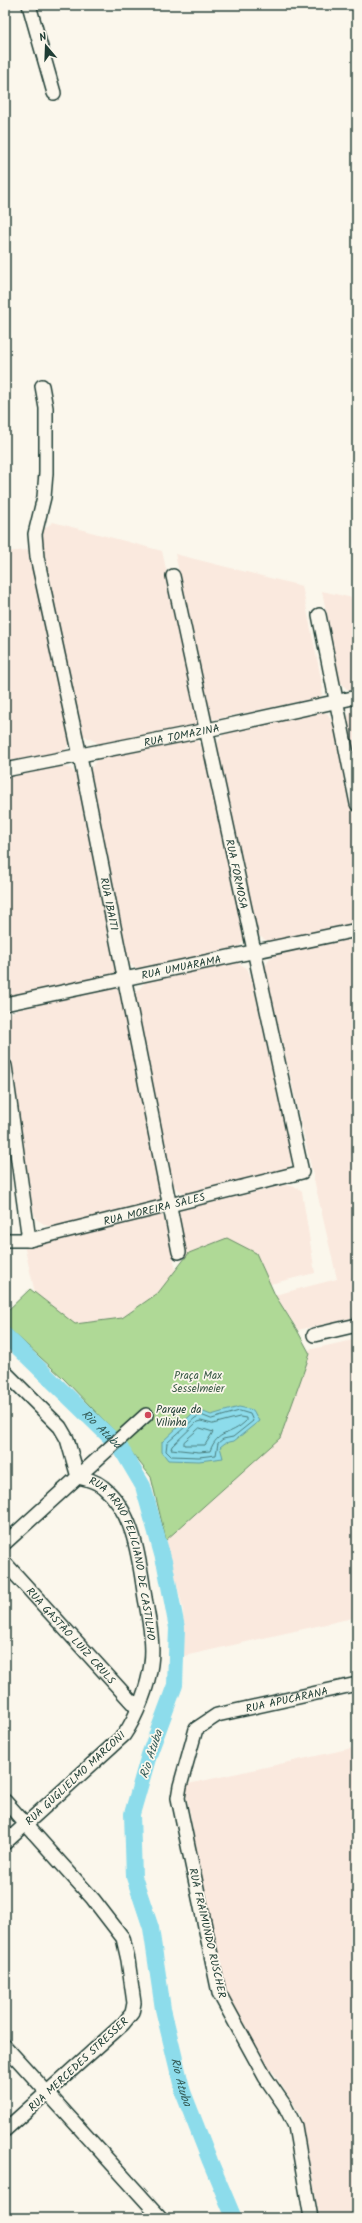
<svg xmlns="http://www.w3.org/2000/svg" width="362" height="2223" viewBox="0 0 362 2223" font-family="Kalam,sans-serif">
  <rect width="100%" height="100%" fill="#fbf7ec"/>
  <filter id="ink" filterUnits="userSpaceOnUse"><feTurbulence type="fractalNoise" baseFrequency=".025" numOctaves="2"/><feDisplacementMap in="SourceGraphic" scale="8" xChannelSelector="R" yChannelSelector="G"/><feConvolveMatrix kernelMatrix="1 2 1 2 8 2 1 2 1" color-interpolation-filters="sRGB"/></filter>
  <g filter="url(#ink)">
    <path fill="#fae9de" d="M 53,522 L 162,551 L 201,724 L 101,745 L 81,734 L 40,532 Z
      M 28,550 L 70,742 L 64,752 L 5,765 L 5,552 Z
      M 175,554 L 302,586 L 323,688 L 321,697 L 211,720 Z
      M 322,591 L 357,599 L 357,690 L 348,690 L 340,682 Z
      M 357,705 L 357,769 L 347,721 L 350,713 Z
      M 320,710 L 327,713 L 334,724 L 357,825 L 357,923 L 277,941 L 267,941 L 259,936 L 256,931 L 218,750 L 218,742 L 225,732 Z
      M 190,739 L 197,741 L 205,752 L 244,932 L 244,940 L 237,949 L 137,969 L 130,964 L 127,959 L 89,771 L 99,757 Z
      M 63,766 L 71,769 L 77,775 L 117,963 L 117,970 L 113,975 L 9,998 L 5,996 L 5,778 Z
      M 357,938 L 357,1317 L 298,1330 L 275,1295 L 337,1279 L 265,967 L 269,959 L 275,955 Z
      M 236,962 L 247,968 L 252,980 L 290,1152 L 291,1164 L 287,1170 L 190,1194 L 184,1193 L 176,1188 L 173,1183 L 135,1002 L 135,994 L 146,981 Z
      M 116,988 L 122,992 L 163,1197 L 155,1202 L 55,1227 L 47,1226 L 36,1219 L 32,1206 L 7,1028 L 7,1018 L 12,1012 L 20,1009 Z
      M 286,1185 L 296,1187 L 302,1192 L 315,1273 L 270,1284 L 256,1253 L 186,1258 L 177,1220 L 180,1210 Z
      M 161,1214 L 165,1219 L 176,1270 L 158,1293 L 122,1318 L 75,1324 L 35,1293 L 24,1245 Z
      M 357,1339 L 357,1617 L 184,1656 L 183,1609 L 166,1540 L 280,1438 L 308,1350 Z
      M 357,1747 L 357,2218 L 320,2218 L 300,2114 L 274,2073 L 262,2063 L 222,1982 L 186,1793 L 188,1784 Z"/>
    <path fill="#afd996" stroke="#678b65" d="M 227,1238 L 256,1253 L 275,1295 L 297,1330 L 310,1354 L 280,1438 L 166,1540 L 151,1477 L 118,1435 L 63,1378 L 5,1325 L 5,1313 L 30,1289 L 75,1324 L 122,1318 L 158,1293 L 189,1253 Z"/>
    <path fill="#8ddceb" stroke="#619ca2" d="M 239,1407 L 253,1410 L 259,1421 L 234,1441 L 225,1443 L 220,1447 L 223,1458 L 199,1461 L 168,1460 L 162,1452 L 162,1442 L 192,1414 L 201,1411 L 211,1415 Z"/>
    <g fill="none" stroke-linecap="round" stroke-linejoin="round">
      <path stroke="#4b7d7d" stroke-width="1" d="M 240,1411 L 250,1414 L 253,1421 L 233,1437 L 223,1439 L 218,1443 L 216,1455 L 199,1457 L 171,1456 L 166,1451 L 167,1443 L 195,1418 L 201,1415 L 211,1419 Z
        M 240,1417 L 246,1418 L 246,1421 C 230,1437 218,1429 210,1451 L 199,1452 L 171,1449 L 172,1446 L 197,1422 L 201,1421 L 212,1424 Z
        M 200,1428 L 213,1432 L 205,1445 L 184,1445 L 184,1442 Z"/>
      <path stroke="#8ddceb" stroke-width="16" id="s1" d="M 5,1335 L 120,1447 L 143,1486 L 165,1565 L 177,1628 L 175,1685 L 149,1755 L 132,1814 L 134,1877 L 151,1928 L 163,2009 L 183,2092 L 210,2161 L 234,2218"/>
      <defs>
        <g id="minor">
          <path d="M 29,5 L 54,93"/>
          <path id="s2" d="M 42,386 L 46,408 L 46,473 L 44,497 L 35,534 L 37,557 L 80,756 L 179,1252"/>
          <path d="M 319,615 L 357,804"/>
          <path id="s3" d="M 5,770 L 207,730 L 357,697"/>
          <path id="s4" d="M 5,1004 L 357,930"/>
          <path d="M 5,1066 L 29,1240"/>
          <path id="s5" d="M 5,1240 L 29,1240 L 302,1172 L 173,576"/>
          <path d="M 314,1335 L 357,1325"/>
          <path id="s6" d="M 5,1372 L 60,1427 L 67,1439 L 78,1477 C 87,1479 96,1481 103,1487 C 135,1513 139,1560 145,1598 C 149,1620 154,1643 151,1664 C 148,1687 137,1716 124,1735 L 5,1843"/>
          <path d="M 5,1543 L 146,1415"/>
          <path id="s7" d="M 5,1563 L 137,1708"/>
          <path d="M 5,1801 L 93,1899 L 123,1938 L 128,1960 L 134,2003 L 132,2013 L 123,2024 L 5,2130"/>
          <path d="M 5,2046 L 161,2218"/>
          <path id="s8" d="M 311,2218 L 295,2126 L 285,2106 L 265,2077 L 219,1993 L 178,1798 L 180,1786 L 196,1729 L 217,1715 L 357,1684"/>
        </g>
      </defs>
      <use href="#minor" stroke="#1f3d34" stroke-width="16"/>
      <use href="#minor" stroke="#fbf7ec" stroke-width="13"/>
    </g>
  </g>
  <circle fill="#d1495b" stroke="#fbf7ec" stroke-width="1.5" cx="148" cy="1415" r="4"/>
  <g text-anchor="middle" stroke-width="3.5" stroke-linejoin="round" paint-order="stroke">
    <g font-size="11" fill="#1f3d34" stroke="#fbf7ec">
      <text dy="4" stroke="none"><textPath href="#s3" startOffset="180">RUA TOMAZINA</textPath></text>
      <text transform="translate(237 874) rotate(78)" y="4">RUA FORMOSA</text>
      <text dy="4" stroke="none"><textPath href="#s2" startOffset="527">RUA IBAITI</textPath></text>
      <text dy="4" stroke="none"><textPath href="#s4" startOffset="180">RUA UMUARAMA</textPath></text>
      <text dy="4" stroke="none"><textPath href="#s5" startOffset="153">RUA MOREIRA SALES</textPath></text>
      <text dy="4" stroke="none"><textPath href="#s6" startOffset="233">RUA ARNO FELICIANO DE CASTILHO</textPath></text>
      <text dy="4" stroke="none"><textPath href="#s7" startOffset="98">RUA GASTÃO LUIZ CRULS</textPath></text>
      <text dy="4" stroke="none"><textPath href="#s8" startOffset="614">RUA APUCARANA</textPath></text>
      <text transform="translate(75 1778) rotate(-43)" y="4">RUA GUGLIELMO MARCONI</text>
      <text transform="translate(208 1933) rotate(77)" y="4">RUA FRAIMUNDO RUSCHER</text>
      <text transform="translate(78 2064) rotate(-43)" y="4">RUA MERCEDES STRESSER</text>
    </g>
    <g font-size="11" fill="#3c5c48" stroke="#fbf7ec">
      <text x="198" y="1379">Praça Max<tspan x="198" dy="13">Sesselmeier</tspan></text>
    </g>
    <g font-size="11" fill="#1f3d34" stroke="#fbf7ec" text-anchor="start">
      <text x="156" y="1413">Parque da<tspan x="156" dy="13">Vilinha</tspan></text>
    </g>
    <g font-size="12" font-style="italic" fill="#355d59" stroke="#fbf7ec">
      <text dy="4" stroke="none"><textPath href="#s1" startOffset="135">Rio Atuba</textPath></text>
      <text transform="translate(151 1754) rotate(-72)" y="4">Rio Atuba</text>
      <text dy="4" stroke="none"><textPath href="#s1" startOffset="819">Rio Atuba</textPath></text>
    </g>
  </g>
  <rect width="362" height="2223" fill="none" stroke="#fbf7ec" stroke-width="20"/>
  <rect x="10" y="10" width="342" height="2203" fill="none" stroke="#1f3d34" stroke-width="1.5" filter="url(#ink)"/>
  <g transform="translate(46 46) rotate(341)" stroke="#fbf7ec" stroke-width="3" paint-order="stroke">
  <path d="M0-3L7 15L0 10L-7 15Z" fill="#1f3d34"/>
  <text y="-6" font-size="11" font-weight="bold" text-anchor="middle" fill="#1f3d34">N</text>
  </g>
</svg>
